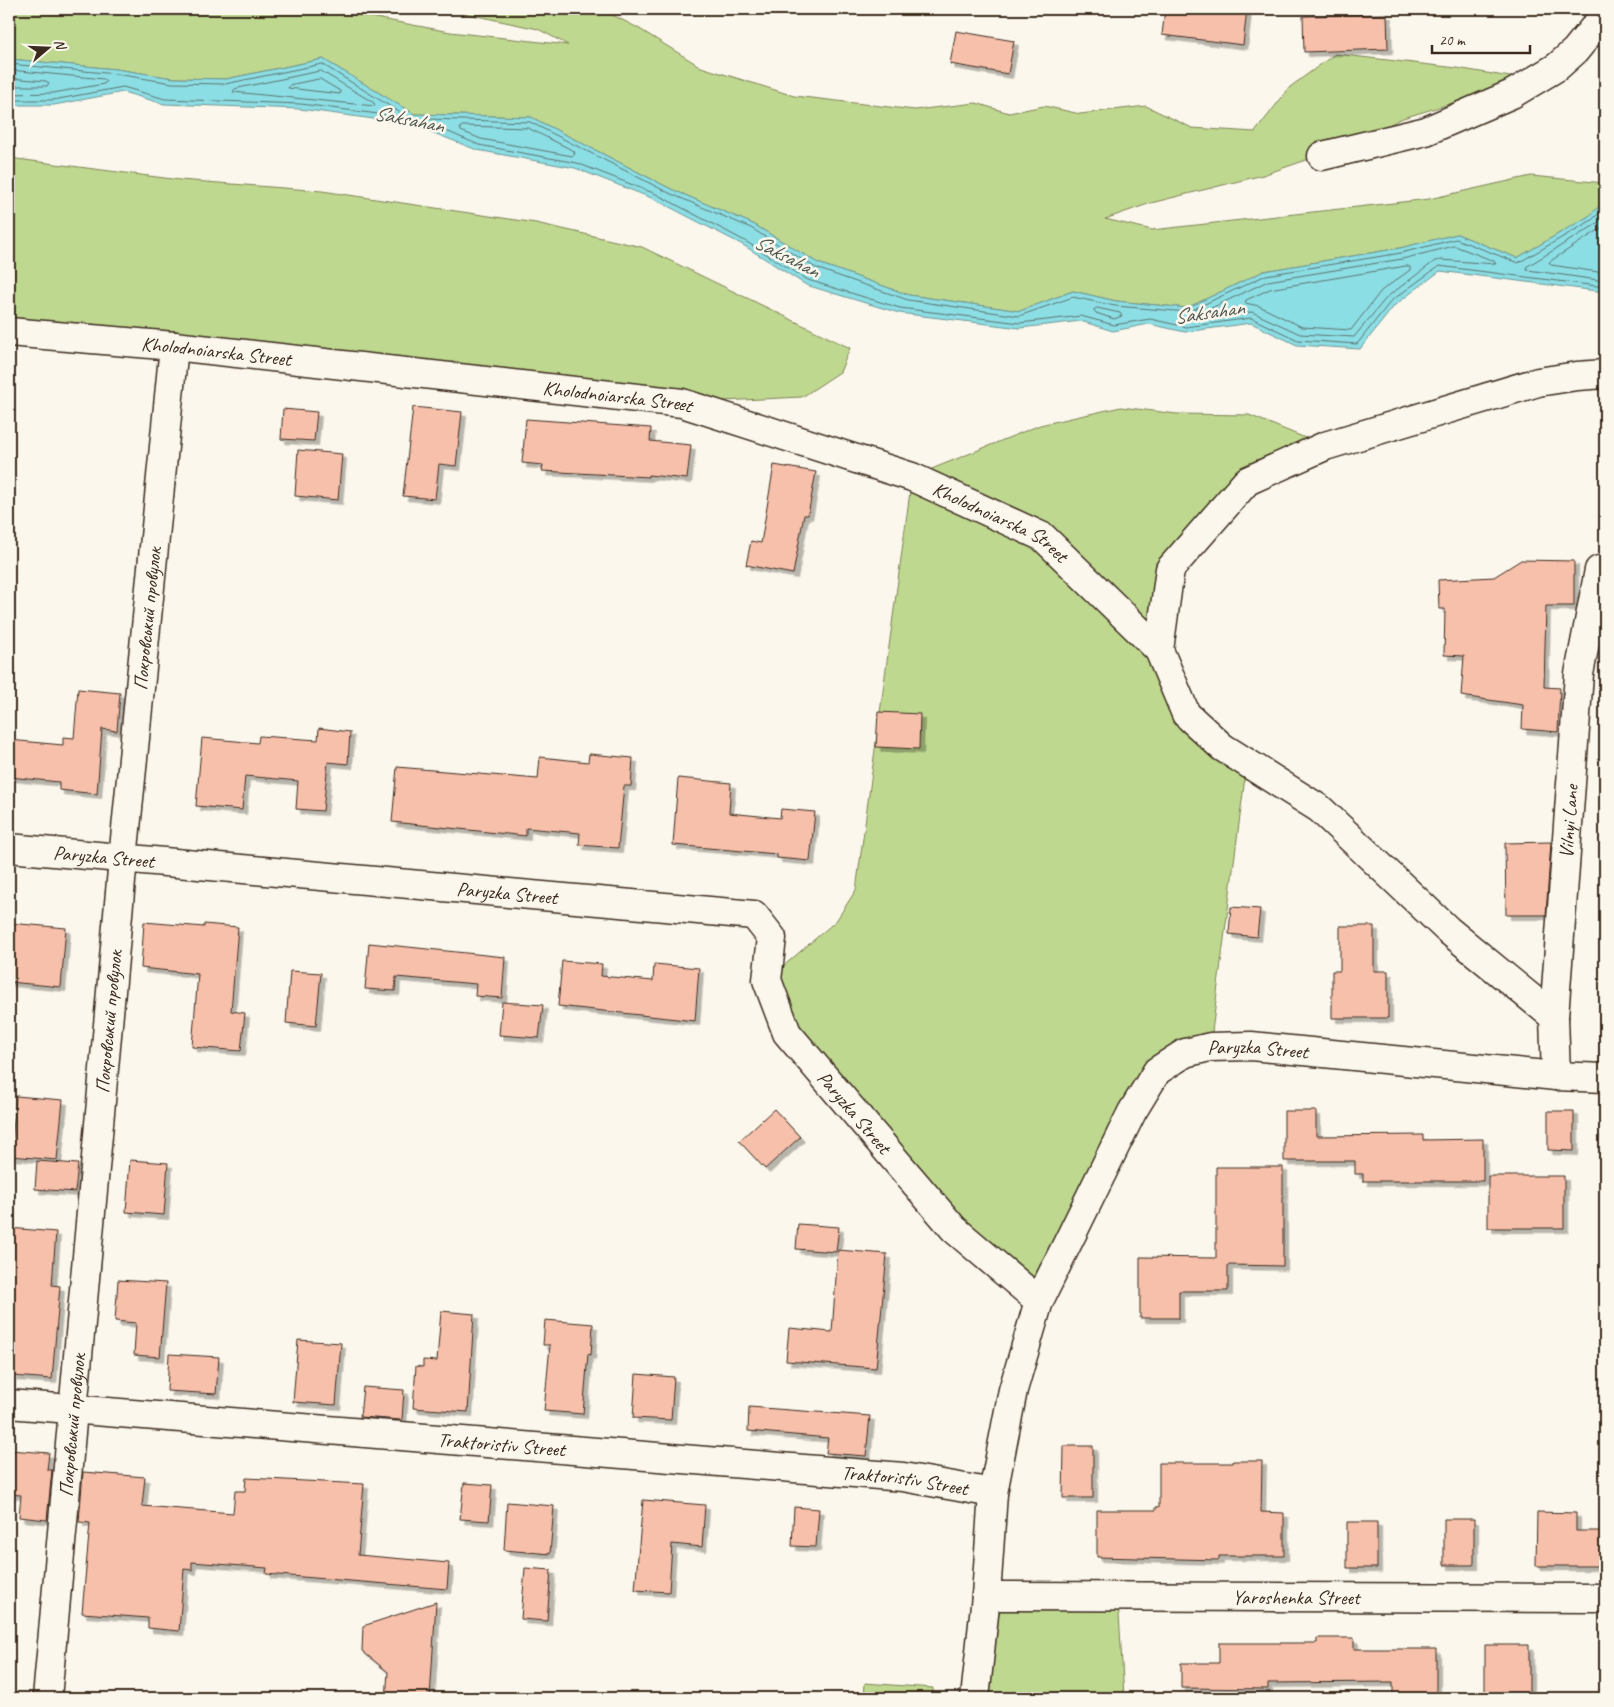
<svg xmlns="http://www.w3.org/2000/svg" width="1614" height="1707" viewBox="0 0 1614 1707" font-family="Caveat,sans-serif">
  <defs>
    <filter id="shadow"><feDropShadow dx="4.5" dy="4.5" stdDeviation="0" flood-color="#0004"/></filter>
  </defs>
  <rect width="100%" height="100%" fill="#fbf7ec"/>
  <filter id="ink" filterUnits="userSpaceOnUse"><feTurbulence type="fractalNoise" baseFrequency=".02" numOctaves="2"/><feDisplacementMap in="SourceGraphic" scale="10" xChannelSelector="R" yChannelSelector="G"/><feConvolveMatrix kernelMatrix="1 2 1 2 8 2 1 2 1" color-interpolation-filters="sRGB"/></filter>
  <g filter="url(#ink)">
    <path fill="#bfd88f" stroke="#7d8156" d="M 9,9 L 328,9 L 450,32 L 568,45 L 538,29 L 444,9 L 601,9 L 638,28 L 701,67 L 794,96 L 915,110 L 976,103 L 1009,113 L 1044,106 L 1080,114 L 1146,106 L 1192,128 L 1255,132 L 1290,87 L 1335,54 L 1457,68 L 1528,80 L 1403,118 L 1338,149 L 1263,175 L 1151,203 L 1105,219 L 1152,230 L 1429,199 L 1531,176 L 1605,183 L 1605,201 L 1589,216 L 1517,258 L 1457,234 L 1400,248 L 1264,271 L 1187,308 L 1116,301 L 1073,291 L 1020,311 L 909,295 L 818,263 L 753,224 L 671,189 L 531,117 L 414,114 L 323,59 L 226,79 L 173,78 L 116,69 L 9,59 Z
      M 9,158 L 180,180 L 322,191 L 536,223 L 642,247 L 850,348 L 840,372 L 802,397 L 682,403 L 9,332 Z
      M 1121,407 L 1177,414 L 1249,415 L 1325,446 L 1247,481 L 1170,569 L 1159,650 L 1186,714 L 1247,762 L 1210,1047 L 1157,1071 L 1039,1301 L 787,1033 L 767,980 L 836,921 L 856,890 L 912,477 L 1040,425 Z
      M 986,1596 L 1118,1596 L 1124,1698 L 975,1698 Z
      M 865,1683 L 933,1688 L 933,1698 L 864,1698 Z"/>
    <path fill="#8cdee5" stroke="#6c9695" d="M 9,59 L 116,69 L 173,78 L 226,79 L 323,59 L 414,114 L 531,117 L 671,189 L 753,224 L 818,263 L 909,295 L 1020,311 L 1073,291 L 1116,301 L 1187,308 L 1264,271 L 1400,248 L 1457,234 L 1517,258 L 1589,216 L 1605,201 L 1605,292 L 1440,271 L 1395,305 L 1360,349 L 1297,345 L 1251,323 L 1185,332 L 1149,324 L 1113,331 L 1081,321 L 1020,328 L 899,313 L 806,285 L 743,245 L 654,199 L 575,168 L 477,150 L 411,124 L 300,109 L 164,104 L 123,92 L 54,105 L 9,105 Z"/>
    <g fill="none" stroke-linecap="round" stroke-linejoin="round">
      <path stroke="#5b726e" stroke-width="1" d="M 9,64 L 116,74 L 172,83 L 225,84 L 322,64 L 404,115 L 401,117 L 301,104 L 165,99 L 123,87 L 53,100 L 9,100
        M 9,70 L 104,79 L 106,81 L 104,84 L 53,93 L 9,94
        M 321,71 L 374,103 L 375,106 L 233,92 L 235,89 Z
        M 9,78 L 46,81 L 49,83 L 47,86 L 9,86
        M 320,79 L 340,91 L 340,94 L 288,88 L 290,85 Z
        M 463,126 L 528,128 L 574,151 L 575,154 L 572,156 L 481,139 L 461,131 L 460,128 Z
        M 1605,207 L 1592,220 L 1518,263 L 1456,239 L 1401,253 L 1266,275 L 1188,312 L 1115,306 L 1073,297 L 1019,316 L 908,300 L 816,268 L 751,228 L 669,193 L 530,122 L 427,119 L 425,122 L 479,145 L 577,163 L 656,194 L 745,241 L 808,280 L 900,308 L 1020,323 L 1081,316 L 1114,325 L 1150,319 L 1186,327 L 1251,318 L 1298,340 L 1357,344 L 1391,301 L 1439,266 L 1605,287
        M 1605,216 L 1595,225 L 1526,267 L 1528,270 L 1605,281
        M 1605,226 L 1549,262 L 1551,265 L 1605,273
        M 1455,246 L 1494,261 L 1496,264 L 1441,260 L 1435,261 L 1387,297 L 1354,337 L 1300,334 L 1252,312 L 1202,318 L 1199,316 L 1201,313 L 1268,281 L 1402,259 Z
        M 1407,266 L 1410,267 L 1410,270 L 1381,291 L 1351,330 L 1302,327 L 1259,306 L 1245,303 L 1246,300 L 1270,289 Z
        M 1097,308 L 1120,313 L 1122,316 L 1114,319 L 1096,313 L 1094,310 Z"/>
    </g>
    <path fill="#f7c0ab" stroke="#3b2a1e" filter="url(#shadow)" d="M 1165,9 L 1247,9 L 1243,45 L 1162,35 Z
      M 1387,14 L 1388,49 L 1304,52 L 1303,16 Z
      M 956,31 L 1014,41 L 1008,74 L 950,64 Z
      M 413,407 L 462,412 L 456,466 L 439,464 L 435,499 L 403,496 Z
      M 283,409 L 317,412 L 314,441 L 281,439 Z
      M 526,419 L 651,428 L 650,441 L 691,445 L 687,479 L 648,475 L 648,477 L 542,471 L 543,465 L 522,463 Z
      M 298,450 L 342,454 L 338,500 L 295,496 Z
      M 774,465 L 816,472 L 808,515 L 804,515 L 793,574 L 746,565 L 751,541 L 761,543 Z
      M 1521,560 L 1574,561 L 1574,606 L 1546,606 L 1544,687 L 1560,688 L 1558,732 L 1522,729 L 1523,705 L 1461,696 L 1464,656 L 1444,655 L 1445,609 L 1439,609 L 1438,580 L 1494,577 Z
      M 78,689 L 120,693 L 117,731 L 102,729 L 97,794 L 59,790 L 59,782 L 9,777 L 9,740 L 63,745 L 63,737 L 74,738 Z
      M 878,712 L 920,714 L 919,749 L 876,747 Z
      M 319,728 L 350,732 L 348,764 L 328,762 L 323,811 L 296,809 L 298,781 L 245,776 L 242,810 L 196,806 L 202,738 L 258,743 L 259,736 L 318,740 Z
      M 589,754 L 633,758 L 631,786 L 624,786 L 618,848 L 579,845 L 580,833 L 526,828 L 526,836 L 392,822 L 397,767 L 538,779 L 540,757 L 588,762 Z
      M 678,778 L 731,783 L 729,813 L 780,818 L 781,809 L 815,812 L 810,861 L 777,858 L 777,854 L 673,845 Z
      M 1551,842 L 1546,915 L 1506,915 L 1505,843 Z
      M 1231,907 L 1260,909 L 1257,937 L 1229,934 Z
      M 144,922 L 204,927 L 204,924 L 238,927 L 231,1011 L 245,1013 L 241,1051 L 192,1047 L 198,974 L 141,968 Z
      M 9,923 L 66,928 L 61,987 L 9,982 Z
      M 1340,926 L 1374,926 L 1374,971 L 1388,971 L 1388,1018 L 1332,1018 L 1332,971 L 1340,971 Z
      M 369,943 L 505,957 L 502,998 L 475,996 L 476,984 L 396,977 L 395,991 L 365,989 Z
      M 562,961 L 602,964 L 601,976 L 653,981 L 654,964 L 699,968 L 695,1021 L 558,1006 Z
      M 290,971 L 321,973 L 316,1026 L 286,1023 Z
      M 502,1002 L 543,1005 L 539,1038 L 499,1035 Z
      M 16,1096 L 63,1100 L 57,1160 L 11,1156 Z
      M 774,1109 L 800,1137 L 765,1169 L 739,1141 Z
      M 1284,1111 L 1316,1111 L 1316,1136 L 1423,1135 L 1423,1140 L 1483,1139 L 1483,1181 L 1363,1181 L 1363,1174 L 1355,1174 L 1355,1161 L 1284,1161 Z
      M 1548,1111 L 1574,1111 L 1574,1151 L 1548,1150 Z
      M 130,1160 L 168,1163 L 164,1215 L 126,1212 Z
      M 37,1161 L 78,1164 L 75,1192 L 35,1189 Z
      M 1216,1167 L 1283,1167 L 1283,1266 L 1228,1265 L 1228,1291 L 1179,1291 L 1179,1318 L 1140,1318 L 1140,1257 L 1216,1258 Z
      M 1488,1176 L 1564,1176 L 1564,1228 L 1488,1228 Z
      M 798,1224 L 839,1227 L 836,1252 L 796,1249 Z
      M 9,1228 L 56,1232 L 52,1285 L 60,1286 L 52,1379 L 12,1376 L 15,1345 L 9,1344 Z
      M 838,1250 L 887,1254 L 876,1368 L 786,1361 L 789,1328 L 832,1332 Z
      M 118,1280 L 166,1283 L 160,1357 L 134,1355 L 136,1323 L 115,1321 Z
      M 441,1311 L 474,1314 L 468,1412 L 413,1408 L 416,1366 L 423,1367 L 423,1360 L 437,1361 Z
      M 545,1320 L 593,1324 L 591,1355 L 588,1354 L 583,1414 L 544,1411 L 550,1345 L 543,1345 Z
      M 298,1340 L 341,1343 L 336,1405 L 293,1402 Z
      M 169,1354 L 219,1357 L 216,1394 L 167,1391 Z
      M 636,1374 L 674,1377 L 671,1420 L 633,1418 Z
      M 363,1387 L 404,1390 L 402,1420 L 360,1417 Z
      M 749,1407 L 870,1416 L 866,1456 L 826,1453 L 828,1438 L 748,1431 Z
      M 1064,1446 L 1093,1446 L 1093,1498 L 1063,1498 Z
      M 9,1450 L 49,1453 L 47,1470 L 52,1470 L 47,1520 L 19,1517 L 21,1495 L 9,1494 Z
      M 1233,1461 L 1262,1461 L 1261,1512 L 1284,1513 L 1284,1556 L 1219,1556 L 1219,1560 L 1097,1557 L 1097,1510 L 1156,1510 L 1156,1507 L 1159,1507 L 1159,1463 L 1233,1463 Z
      M 83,1472 L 145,1477 L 142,1506 L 233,1513 L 235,1491 L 245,1491 L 246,1478 L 364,1484 L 358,1555 L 449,1563 L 447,1589 L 266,1574 L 267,1568 L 192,1562 L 192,1570 L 184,1569 L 179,1631 L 148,1628 L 148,1618 L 82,1613 L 90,1523 L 79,1522 Z
      M 464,1483 L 492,1485 L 489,1521 L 460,1519 Z
      M 643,1500 L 705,1505 L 702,1547 L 672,1544 L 669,1592 L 635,1590 Z
      M 507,1502 L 554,1506 L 550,1554 L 504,1550 Z
      M 794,1507 L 819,1509 L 816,1547 L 792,1546 Z
      M 1537,1512 L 1576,1513 L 1576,1531 L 1605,1531 L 1605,1566 L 1536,1566 Z
      M 1444,1519 L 1474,1519 L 1474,1565 L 1444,1565 Z
      M 1347,1522 L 1377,1522 L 1377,1568 L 1347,1568 Z
      M 525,1568 L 551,1570 L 547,1621 L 521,1619 Z
      M 436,1602 L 430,1698 L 386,1698 L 388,1672 L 362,1651 L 363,1626 Z
      M 1317,1638 L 1354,1638 L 1354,1649 L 1436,1649 L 1436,1694 L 1393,1694 L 1393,1682 L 1268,1683 L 1268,1689 L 1181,1688 L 1181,1663 L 1219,1663 L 1219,1643 L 1317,1643 Z
      M 1485,1645 L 1529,1645 L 1529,1693 L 1485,1693 Z"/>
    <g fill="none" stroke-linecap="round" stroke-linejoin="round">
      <defs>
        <g id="minor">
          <path d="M 1322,156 L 1426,131 L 1512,94 L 1557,67 L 1575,51 L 1605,14"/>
          <path id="s1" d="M 9,332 L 174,346 L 682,403 L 912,477 L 1043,537 L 1159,650"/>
          <path id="s2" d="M 9,848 L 754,915 L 772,938 L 767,980 L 787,1033 L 954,1229 L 1039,1301"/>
          <path d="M 1554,1017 L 1448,930 L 1320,809 L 1222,747 L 1186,714 L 1159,650 L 1170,569 L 1247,481 L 1325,446 L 1538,382 L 1577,376 L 1605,374"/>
          <path id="s3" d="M 1556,1076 L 1554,1017 L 1579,674 L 1599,570"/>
          <path id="s4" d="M 9,1404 L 903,1477 L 993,1493"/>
          <path id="s5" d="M 986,1596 L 1605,1598"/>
          <path id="s6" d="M 47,1698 L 123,859 L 174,346"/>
          <path id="s7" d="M 975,1698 L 986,1596 L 993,1493 L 1013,1390 L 1039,1301 L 1132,1112 L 1157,1071 L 1185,1053 L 1210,1047 L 1251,1046 L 1556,1076 L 1605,1078"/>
        </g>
      </defs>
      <use href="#minor" stroke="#3b2a1e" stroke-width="31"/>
      <use href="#minor" stroke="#fbf7ec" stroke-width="28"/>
    </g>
  </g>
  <g text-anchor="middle" stroke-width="5" stroke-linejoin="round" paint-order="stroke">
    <g font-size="20" fill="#3b2a1e" stroke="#fbf7ec">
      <text dy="7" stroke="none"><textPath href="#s1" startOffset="208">Kholodnoiarska Street</textPath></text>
      <text dy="7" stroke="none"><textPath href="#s1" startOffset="612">Kholodnoiarska Street</textPath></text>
      <text dy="7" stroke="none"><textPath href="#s1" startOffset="1018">Kholodnoiarska Street</textPath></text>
      <text dy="7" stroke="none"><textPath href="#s6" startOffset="1084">Покровський провулок</textPath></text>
      <text dy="7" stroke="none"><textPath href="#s3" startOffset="255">Vilnyi Lane</textPath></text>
      <text dy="7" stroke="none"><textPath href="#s2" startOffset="95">Paryzka Street</textPath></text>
      <text dy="7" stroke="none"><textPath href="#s2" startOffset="500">Paryzka Street</textPath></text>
      <text dy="7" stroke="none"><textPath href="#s6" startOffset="679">Покровський провулок</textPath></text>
      <text dy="7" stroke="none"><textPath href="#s7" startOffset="769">Paryzka Street</textPath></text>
      <text dy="7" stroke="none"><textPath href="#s2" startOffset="980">Paryzka Street</textPath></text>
      <text dy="7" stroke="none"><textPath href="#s6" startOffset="274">Покровський провулок</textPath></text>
      <text dy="7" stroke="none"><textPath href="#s4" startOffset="494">Traktoristiv Street</textPath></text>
      <text dy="7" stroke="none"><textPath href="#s4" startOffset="899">Traktoristiv Street</textPath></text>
      <text dy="7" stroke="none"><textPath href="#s5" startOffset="310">Yaroshenka Street</textPath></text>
    </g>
    <g font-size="21" font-style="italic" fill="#4f5750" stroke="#fbf7ec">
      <text transform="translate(409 119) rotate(11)" y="7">Saksahan</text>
      <text transform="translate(787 256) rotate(27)" y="7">Saksahan</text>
      <text transform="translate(1209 312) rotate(-8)" y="7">Saksahan</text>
    </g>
  </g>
  <rect width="1614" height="1707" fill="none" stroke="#fbf7ec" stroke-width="30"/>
  <rect x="15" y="15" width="1584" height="1677" fill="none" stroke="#3b2a1e" stroke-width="2" filter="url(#ink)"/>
  <g transform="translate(48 48) rotate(71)" stroke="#fbf7ec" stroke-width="4" paint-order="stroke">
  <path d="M0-4L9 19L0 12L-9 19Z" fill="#3b2a1e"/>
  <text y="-8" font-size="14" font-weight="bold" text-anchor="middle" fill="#3b2a1e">N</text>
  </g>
  <path d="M1432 45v8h98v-8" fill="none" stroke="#3b2a1e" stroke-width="2.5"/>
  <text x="1439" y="45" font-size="15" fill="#3b2a1e" stroke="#fbf7ec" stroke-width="4" paint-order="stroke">20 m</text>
</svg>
